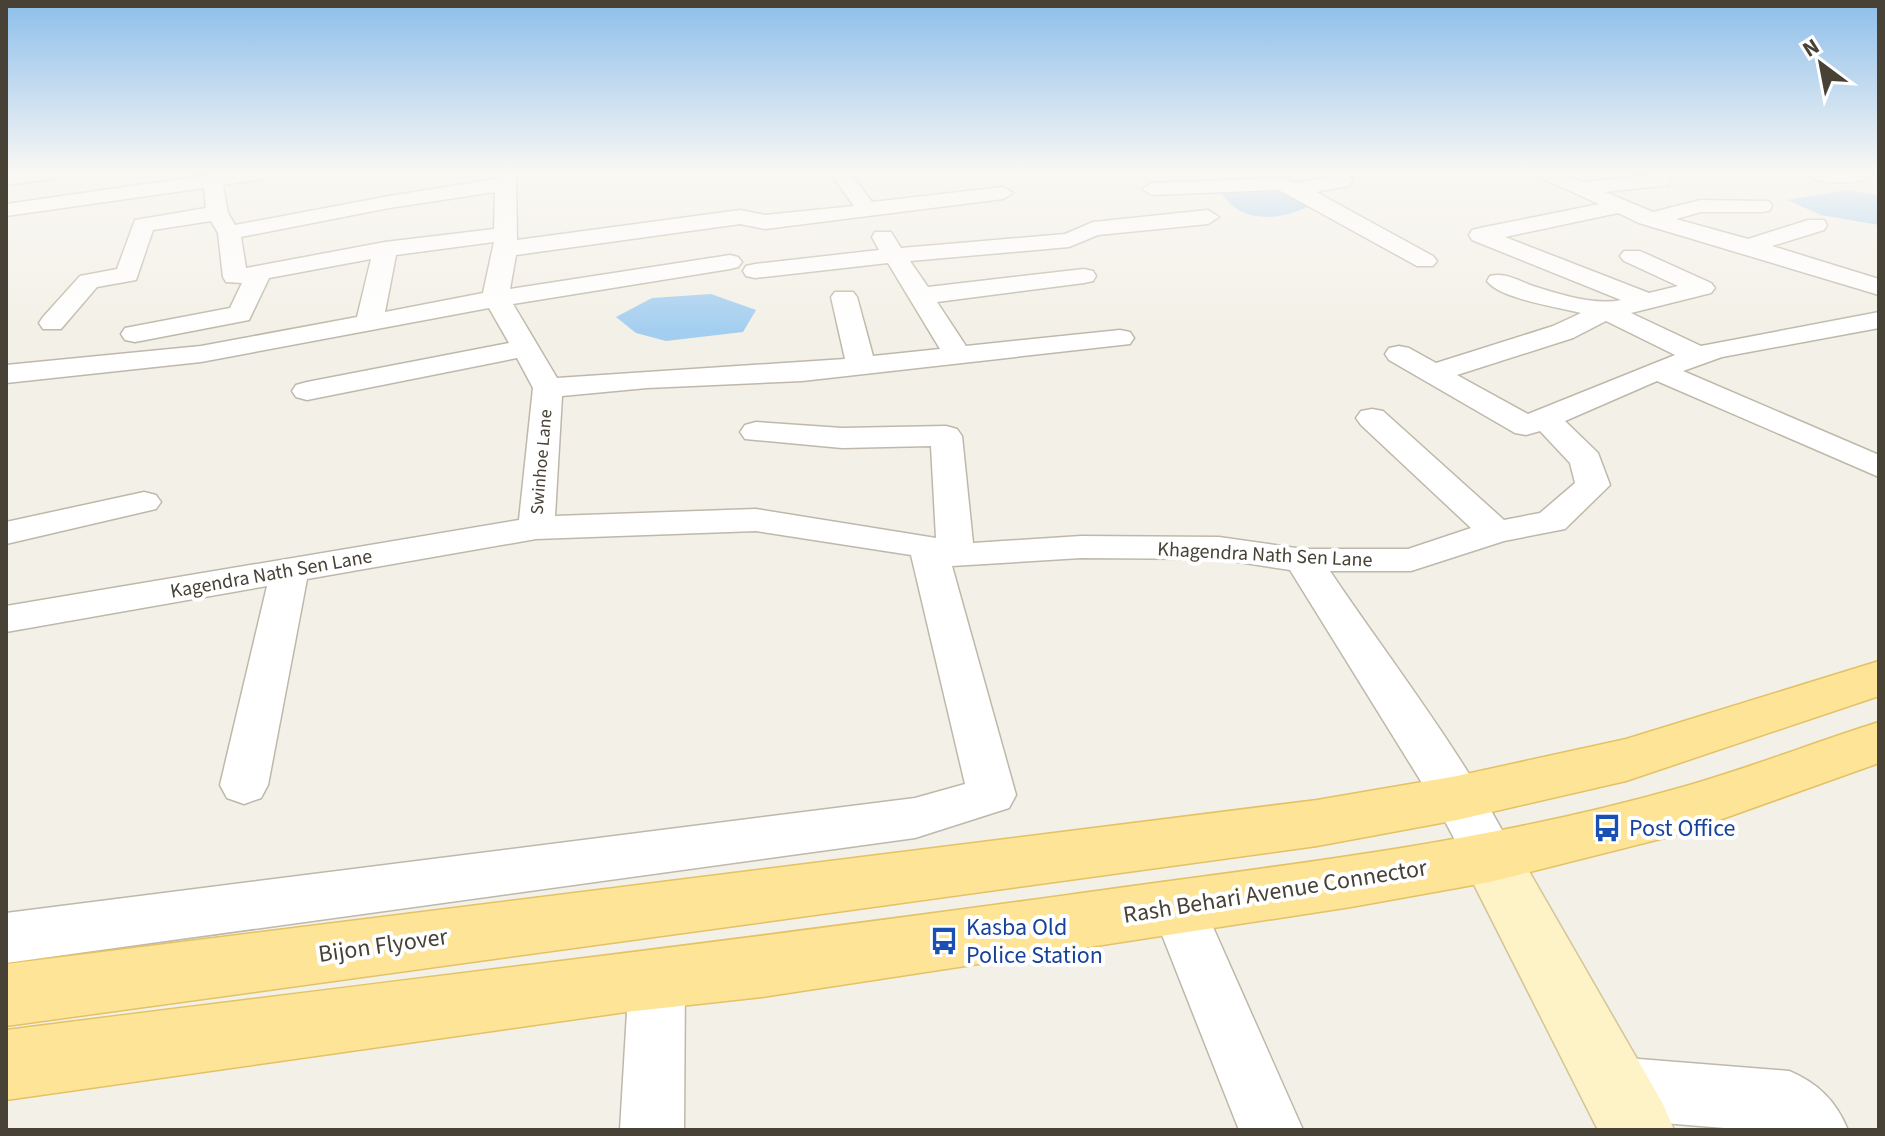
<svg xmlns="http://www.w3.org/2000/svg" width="1885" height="1136" viewBox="0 0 1885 1136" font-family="'Source Sans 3',sans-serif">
  <rect width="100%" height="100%" fill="#f3f0e7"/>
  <path fill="#a3cef0" d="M 1227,187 L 1281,187 L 1315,203 C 1286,220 1243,226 1222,194 Z
    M 1846,190 L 1879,195 L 1879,225 L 1821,215 L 1787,200 Z
    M 711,294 L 756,310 L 743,332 L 666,341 L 636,333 L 616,317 L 652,298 Z"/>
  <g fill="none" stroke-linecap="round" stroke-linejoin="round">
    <defs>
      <path id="street" d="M 6,173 L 62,173 L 52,179 L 6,185 Z
        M 223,173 L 273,173 L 263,179 L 223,185 L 228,213 L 235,225 L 389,196 L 496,179 L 496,173 L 516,173 L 517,240 L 740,210 L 765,215 L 854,206 L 830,173 L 850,173 L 872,202 L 1003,187 L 1013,193 L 1003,199 L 765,229 L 740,224 L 516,255 L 510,289 L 730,255 L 738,257 L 742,262 L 738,267 L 730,269 L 513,304 L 557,378 L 845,359 L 831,297 L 835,292 L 853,292 L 857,297 L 873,356 L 940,349 L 888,263 L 755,278 L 746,276 L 743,271 L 746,266 L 755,264 L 879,250 L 872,237 L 875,232 L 891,232 L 901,248 L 1065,234 L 1093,222 L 1208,210 L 1219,217 L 1208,224 L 1098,235 L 1069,247 L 910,261 L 928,287 L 1084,269 L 1093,271 L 1096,276 L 1093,281 L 1084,283 L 937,302 L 966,346 L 1120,330 L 1130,332 L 1134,338 L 1130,344 L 802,381 L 647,388 L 562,396 L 555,516 L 756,509 L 936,538 L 931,446 L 842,448 L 745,439 L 740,432 L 745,425 L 756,422 L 842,428 L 946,426 L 957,429 L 962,436 L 973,543 L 1081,536 L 1219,537 L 1303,549 L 1408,549 L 1471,528 L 1361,425 L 1356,418 L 1361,411 L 1372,409 L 1383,411 L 1504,520 L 1540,513 L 1575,483 L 1570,463 L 1540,431 L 1526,435 L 1515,433 L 1389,360 L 1385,354 L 1389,348 L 1399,346 L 1409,348 L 1436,363 L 1553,326 L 1581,313 C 1559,307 1500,299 1487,281 L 1490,276 C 1506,272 1519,281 1533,286 C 1559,294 1595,306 1621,300 L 1472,240 L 1469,235 L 1472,230 L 1480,228 L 1599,204 L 1539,177 L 1536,173 L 1562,173 L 1582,182 L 1672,173 L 1668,185 L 1605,192 L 1653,212 L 1700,200 L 1769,201 L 1772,206 L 1769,211 L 1761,212 L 1701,212 L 1676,219 L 1748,239 L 1808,220 L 1824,220 L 1827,225 L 1824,230 L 1772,246 L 1879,279 L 1879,295 L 1639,223 L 1618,213 L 1505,237 L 1649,293 L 1678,286 L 1624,261 L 1620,256 L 1624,251 L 1640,251 L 1711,283 L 1715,288 L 1711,293 L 1631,313 L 1701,346 L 1879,312 L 1879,328 L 1722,357 L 1683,371 L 1879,455 L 1879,477 L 1657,381 L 1565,421 L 1598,453 L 1610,485 L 1565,529 L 1504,541 L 1411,571 L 1330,571 C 1392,663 1467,758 1516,857 L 1508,872 L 1490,878 L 1472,872 L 1440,812 L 1290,570 L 1219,559 L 1081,558 L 952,566 L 1016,795 L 1009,808 L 915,838 L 6,963 L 6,913 L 915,798 L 965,784 L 911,555 L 756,531 L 536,539 L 307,579 L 268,785 L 261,798 L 244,804 L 227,798 L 220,785 L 267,586 L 6,632 L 6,606 L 519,520 L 533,388 L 517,358 L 307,400 L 296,397 L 292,391 L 296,385 L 307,382 L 509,343 L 489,308 L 201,362 L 6,383 L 6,365 L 201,346 L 357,317 L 371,259 L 269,278 L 249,320 L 135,342 L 125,340 L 121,334 L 125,328 L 230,308 L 242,283 L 226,282 L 223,277 L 218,233 L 211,221 L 153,230 L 136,280 L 97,287 L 61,329 L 43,329 L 39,323 L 43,317 L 80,276 L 117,269 L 135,220 L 206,208 L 204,188 L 6,216 L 6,204 ZM 495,192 L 494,229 L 385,242 L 246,268 L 241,237 L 389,208 ZM 494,242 L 483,293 L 385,312 L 396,255 ZM 1606,321 L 1675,355 L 1528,414 L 1457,375 L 1573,338 Z
        M 1320,173 L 1344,173 L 1353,180 L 1348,186 L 1316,192 L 1433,256 L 1437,261 L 1433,266 L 1417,266 L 1279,190 L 1152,195 L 1142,189 L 1152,183 L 1281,178 L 1296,183 L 1325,178 Z
        M 1805,173 L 1876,173 C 1863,186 1818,186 1805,173 Z
        M 144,492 L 156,495 L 161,502 L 156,509 L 6,544 L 6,522 Z
        M 1178,884 L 1197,891 L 1303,1130 L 1239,1130 L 1151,907 L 1159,891 Z
        M 657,952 L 677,959 L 685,978 L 684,1130 L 620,1130 L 629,978 L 637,959 Z
        M 1614,1057 L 1789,1071 C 1818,1083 1836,1101 1848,1130 L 1749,1130 L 1614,1119 L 1592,1110 L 1583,1088 L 1592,1066 Z"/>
      <path id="secondary" d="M 1490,832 L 1511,840 L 1663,1104 L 1674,1130 L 1598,1130 L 1460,857 L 1469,840 Z"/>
      <path id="primary" d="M 1879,661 L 1879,696 L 1626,781 L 1457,820 L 1317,846 L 6,1026 L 6,964 L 1317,800 L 1457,776 L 1626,739 Z
        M 1879,722 L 1879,763 L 1680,834 L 1490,882 L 1351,907 L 762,997 L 626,1012 L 6,1100 L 6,1030 C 360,985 714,944 1068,895 C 1272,866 1480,845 1679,788 C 1747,769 1812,743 1879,722 Z"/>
    </defs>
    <use href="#street" stroke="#bfb8aa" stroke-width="3"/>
    <use href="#secondary" stroke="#d3c597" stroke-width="3"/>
    <use href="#primary" stroke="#e3c265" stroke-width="3"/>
    <use href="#street" fill="#fff" fill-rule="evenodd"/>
    <use href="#secondary" fill="#fef3c6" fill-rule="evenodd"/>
    <use href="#primary" fill="#fee496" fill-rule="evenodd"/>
  </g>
  <linearGradient id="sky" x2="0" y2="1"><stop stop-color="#8cbeeb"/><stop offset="0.52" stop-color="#faf8f4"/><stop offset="1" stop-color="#faf8f4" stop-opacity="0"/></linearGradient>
  <rect width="1885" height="332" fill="url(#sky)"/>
  <defs>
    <symbol id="bus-bare" viewBox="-9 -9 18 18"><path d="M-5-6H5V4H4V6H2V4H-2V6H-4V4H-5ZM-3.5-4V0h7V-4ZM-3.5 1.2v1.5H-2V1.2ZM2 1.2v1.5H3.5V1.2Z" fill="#1a4fb4" stroke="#fff" stroke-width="2.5" paint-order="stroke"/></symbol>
  </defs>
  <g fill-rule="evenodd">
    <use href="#bus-bare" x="1587" y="808" width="40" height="40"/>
    <use href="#bus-bare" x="924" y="921" width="40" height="40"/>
  </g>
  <g text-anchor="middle" stroke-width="8" stroke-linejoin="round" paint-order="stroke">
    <g font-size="18" fill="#474136" stroke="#fff">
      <text transform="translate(541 462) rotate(-85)" y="6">Swinhoe Lane</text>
    </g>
    <g font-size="20" fill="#474136" stroke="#fff">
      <text transform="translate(1265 554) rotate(3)" y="7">Khagendra Nath Sen Lane</text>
      <text transform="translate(271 573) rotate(-10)" y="7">Kagendra Nath Sen Lane</text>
    </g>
    <g font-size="24" fill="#164399" stroke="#fff" text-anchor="start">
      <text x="1629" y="836">Post Office</text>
      <text x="966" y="935">Kasba Old<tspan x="966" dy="28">Police Station</tspan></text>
    </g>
    <g font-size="24" fill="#474136" stroke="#fff">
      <text transform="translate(1275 891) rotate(-9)" y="8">Rash Behari Avenue Connector</text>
      <text transform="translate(383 945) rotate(-8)" y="8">Bijon Flyover</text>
    </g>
  </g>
  <rect width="1885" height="1136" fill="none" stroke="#474136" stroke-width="16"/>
  <g transform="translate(1821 64) rotate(328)" stroke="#ffffff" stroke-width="6" paint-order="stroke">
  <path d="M0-6L14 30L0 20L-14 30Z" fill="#474136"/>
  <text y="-12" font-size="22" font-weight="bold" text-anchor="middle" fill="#474136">N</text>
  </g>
</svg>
